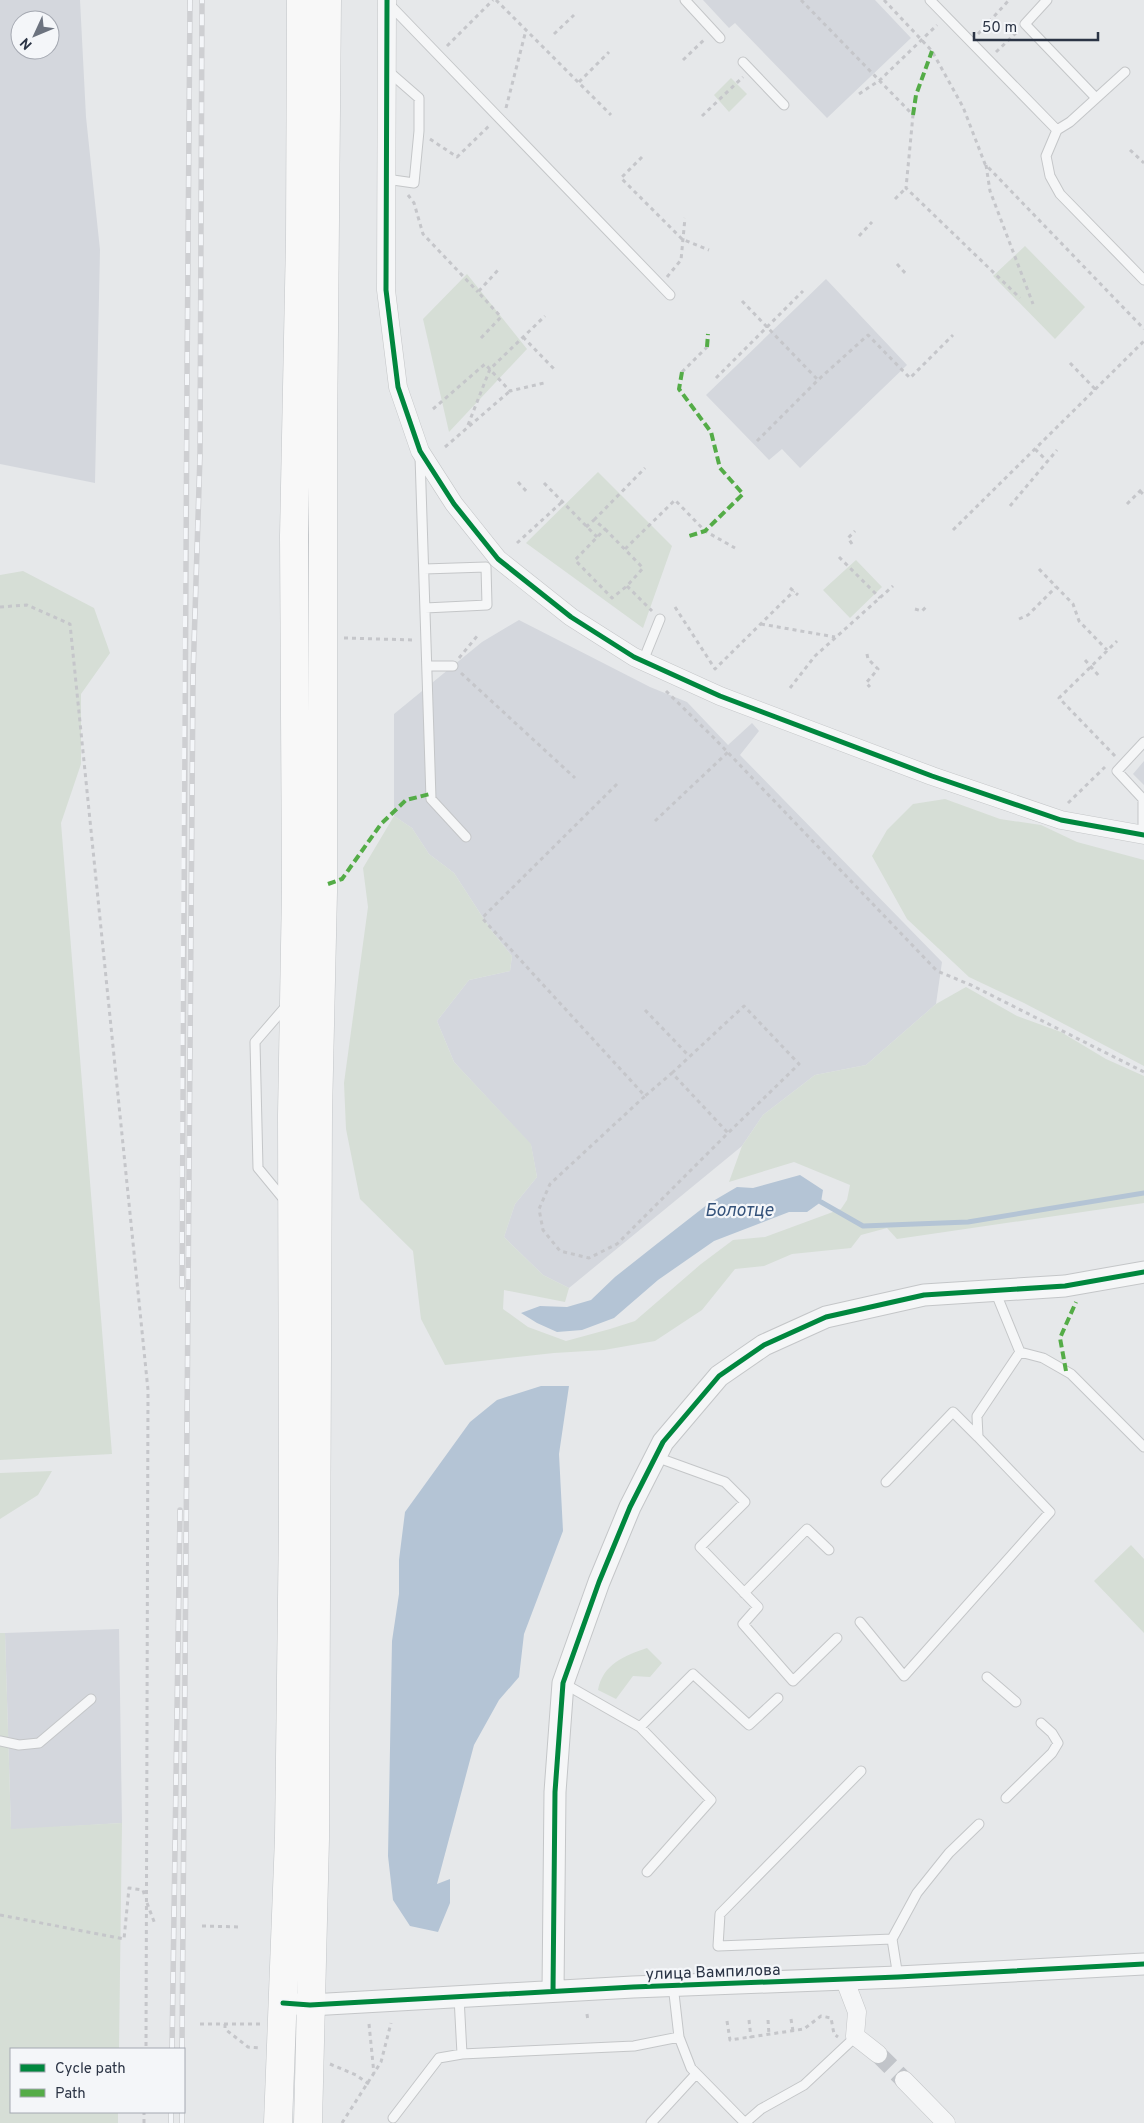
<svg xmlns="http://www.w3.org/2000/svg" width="1144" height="2123" viewBox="0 0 1144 2123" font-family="Overpass,sans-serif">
  <rect width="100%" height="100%" fill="#e6e8ea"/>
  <path fill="#d4d7dd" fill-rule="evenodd" d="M 0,0 L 80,0 L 86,117 L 100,250 L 95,483 L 0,464 ZM 20,20 L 50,20 L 50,50 L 20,50 Z
    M 703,0 L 875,0 L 911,38 L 827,118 L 735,23 L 729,28 Z
    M 826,279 L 907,365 L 800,468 L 782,449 L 769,460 L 706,395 Z
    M 519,620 L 650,687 L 687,702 L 728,745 L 752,723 L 759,731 L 740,755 L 942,962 L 936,1004 L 866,1065 L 815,1075 L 763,1115 L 742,1146 L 569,1288 L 543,1275 L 504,1237 L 515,1204 L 537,1177 L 531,1145 L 454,1062 L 437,1021 L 469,980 L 510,971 L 512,956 L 491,930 L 454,873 L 429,854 L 412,828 L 394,816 L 394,714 L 482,642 Z
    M 1144,761 L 1144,785 L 1133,774 Z
    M 119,1629 L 122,1823 L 11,1830 L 5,1633 Z"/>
  <path fill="#d6ded6" d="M 731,78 L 747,94 L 729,112 L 714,95 Z
    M 1025,246 L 1085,307 L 1055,339 L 993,276 Z
    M 467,274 L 527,349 L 449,432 L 423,319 Z
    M 598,472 L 672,546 L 643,628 L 526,543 Z
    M 856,560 L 882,587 L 850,618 L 823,590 Z
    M 23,571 L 94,608 L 110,653 L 81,694 L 81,764 L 61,823 L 112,1454 L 0,1460 L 0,575 Z
    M 945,799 L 1000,819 L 1041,825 L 1077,842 L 1144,860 L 1144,1066 L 1024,1003 L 969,977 L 907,919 L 872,856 L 887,830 L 913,804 Z
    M 394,816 L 412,828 L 429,854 L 454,873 L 491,930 L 512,956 L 510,971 L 469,980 L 437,1021 L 454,1062 L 531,1144 L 537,1177 L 515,1204 L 504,1237 L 543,1275 L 569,1288 L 565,1302 L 504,1290 L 503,1309 L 528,1327 L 566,1341 L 610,1329 L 635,1321 L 701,1264 L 733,1240 L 765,1237 L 841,1209 L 847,1200 L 850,1185 L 794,1162 L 729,1182 L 742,1146 L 763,1115 L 815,1075 L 866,1065 L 936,1004 L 966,987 L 1017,1016 L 1061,1032 L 1106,1059 L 1144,1076 L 1144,1203 L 897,1239 L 887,1228 L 861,1235 L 851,1248 L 792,1254 L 764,1266 L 735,1269 L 702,1310 L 655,1341 L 604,1350 L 554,1353 L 445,1365 L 421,1319 L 413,1251 L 360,1199 L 346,1129 L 344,1083 L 368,907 L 363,868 Z
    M 52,1471 L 38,1495 L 0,1519 L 0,1473 Z
    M 1131,1545 L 1144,1559 L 1144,1633 L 1094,1581 Z
    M 0,1633 L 5,1633 L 11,1829 L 122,1823 L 119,2049 L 11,2049 L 11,2112 L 118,2112 L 118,2123 L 0,2123 Z
    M 647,1648 L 662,1663 L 650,1677 L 633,1676 L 616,1699 L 598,1690 C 603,1664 624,1656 647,1648 Z"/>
  <path fill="#b4c4d5" d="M 800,1175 L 823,1190 L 821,1202 L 807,1212 L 789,1212 L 714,1241 L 658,1280 L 614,1318 L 582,1330 L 557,1332 L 537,1323 L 521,1313 L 540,1306 L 567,1307 L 591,1300 L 615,1277 L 658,1243 L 708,1204 L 737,1187 L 753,1188 Z
    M 541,1386 L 569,1386 L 559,1454 L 563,1531 L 524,1634 L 519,1677 L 499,1700 L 474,1745 L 437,1884 L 450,1879 L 450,1903 L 438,1932 L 410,1926 L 393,1900 L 388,1856 L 392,1641 L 399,1594 L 399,1560 L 405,1512 L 470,1422 L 497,1400 Z"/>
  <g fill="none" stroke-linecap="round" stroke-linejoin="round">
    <path stroke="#b4c4d5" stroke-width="5" d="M 821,1202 L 863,1226 L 968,1222 L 1144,1193"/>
    <path stroke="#c1c4c9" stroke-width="18" stroke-dasharray="18 9" stroke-linecap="butt" d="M 878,2054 L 904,2080"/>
    <defs>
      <path id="service" d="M 685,0 L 720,38
        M 930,0 L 1057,130 L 1046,156 L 1050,176 L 1060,194 L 1144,280
        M 1047,0 L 1025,24 L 1096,98
        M 389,4 L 670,295
        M 743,62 L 784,105
        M 1057,130 L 1070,122 L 1125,72
        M 386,179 L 414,183 L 419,131 L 419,98 L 388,71
        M 420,456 L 431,799 L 466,837
        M 424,569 L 486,567 L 487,605 L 425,608
        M 643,661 L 660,619
        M 427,666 L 453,666
        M 1143,835 L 1143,799 L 1117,771 L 1144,742
        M 286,1202 L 258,1168 L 255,1042 L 287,1005
        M 995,1291 L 1020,1352 L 1043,1358 L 1071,1374 L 1144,1447
        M 656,1457 L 725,1482 L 745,1502 L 700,1547 L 758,1607 L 743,1624 L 793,1681 L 837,1638
        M 886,1482 L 953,1412 L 978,1437
        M 744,1593 L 807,1529 L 829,1550
        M 860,1622 L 904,1676 L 1050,1512 L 978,1437 L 977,1416 L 1020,1352
        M 987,1677 L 1016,1702
        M 563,1683 L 640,1727 L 711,1800 L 647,1872
        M 640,1727 L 693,1674 L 749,1725 L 778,1698
        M 0,1741 L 19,1745 L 39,1743 L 91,1699
        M 861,1771 L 720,1914 L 718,1946 L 892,1939 L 898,1977
        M 1006,1798 L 1052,1753 L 1058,1743 L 1052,1733 L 1041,1723
        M 892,1939 L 917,1893 L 949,1853 L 979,1824
        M 673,1985 L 679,2037 L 691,2068 L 745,2123 L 761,2109 L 804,2085 L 851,2041
        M 459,1997 L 462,2054
        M 393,2118 L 439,2058 L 462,2054 L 634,2046 L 679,2037
        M 651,2123 L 696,2074"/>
      <path id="minor" d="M 387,0 L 386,290 L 398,387 L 420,451 L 454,504 L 498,559 L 571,617 L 634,657 L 720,696 L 932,776 L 1061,820 L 1144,835
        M 844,1978 L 857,2012 L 855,2036 L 878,2054
        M 904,2080 L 946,2123"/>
      <path id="tertiary" d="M 553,1991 L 555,1792 L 563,1683 L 599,1582 L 630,1507 L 663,1442 L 719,1376 L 764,1345 L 826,1317 L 924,1295 L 1065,1286 L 1144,1272
        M 295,2004 L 310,2005 L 633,1987 L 898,1977 L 1144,1964"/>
      <path id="primary" d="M 278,2123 L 289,1837 L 293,1520 L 292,1115 L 296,890 L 294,536 L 300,239 L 301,0
        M 308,2123 L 315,1839 L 318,1114 L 323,892 L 323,441 L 327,0"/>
    </defs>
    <use href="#service" stroke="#c4c6c8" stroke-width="11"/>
    <use href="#minor" stroke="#c4c6c8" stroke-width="19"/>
    <use href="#tertiary" stroke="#c4c6c8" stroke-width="23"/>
    <use href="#primary" stroke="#c2c5c8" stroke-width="29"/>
    <path stroke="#c5c6ca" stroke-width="3" stroke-dasharray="4 4" stroke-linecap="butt" d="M 496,0 L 611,115
      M 801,0 L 913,115 L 906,188 L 1020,298
      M 884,0 L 932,51 L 963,107 L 985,164 L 1144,329
      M 554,34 L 574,15
      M 978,34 L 1009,0
      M 447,46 L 493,0
      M 996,52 L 1017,32
      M 683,60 L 706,38
      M 579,82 L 609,52
      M 859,94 L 880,80 L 937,25
      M 506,108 L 526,30
      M 702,116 L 743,77
      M 430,139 L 457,157 L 490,125
      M 1130,150 L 1144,163
      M 642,157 L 621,178 L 682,239 L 709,250
      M 986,165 L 990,191 L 1033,304
      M 408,195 L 414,203 L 423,234 L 478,292
      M 895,199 L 906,188
      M 859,236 L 872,222
      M 897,264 L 907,275
      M 667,277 L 681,260 L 685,218
      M 742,301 L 818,380
      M 523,337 L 556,371
      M 481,338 L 501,317 L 478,292 L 499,269
      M 1070,363 L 1096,390
      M 682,372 L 707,347
      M 716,378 L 803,291
      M 433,409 L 485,364 L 510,391 L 544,383
      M 468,425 L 490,369 L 545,316
      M 757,441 L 818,380 L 868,335 L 910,378 L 953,335
      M 445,447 L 510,391
      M 1035,449 L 1047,461
      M 518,482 L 528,493
      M 544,483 L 597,537
      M 1140,491 L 1144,495
      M 1127,504 L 1144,487
      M 1010,506 L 1057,450
      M 594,520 L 645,468
      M 586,527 L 594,520 L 605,529
      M 605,529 L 643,568 L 627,586 L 612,598 L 575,560 Z
      M 953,530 L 1144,341
      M 517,543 L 562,502
      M 852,544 L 848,538 L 855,531
      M 625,549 L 675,500 L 705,531 L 735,548
      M 839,557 L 880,598
      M 1039,569 L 1073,604 L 1079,621 L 1107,650
      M 627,586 L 652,611
      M 790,588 L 798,595
      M 0,607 L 27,605 L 70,624 L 148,1390 L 146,2049
      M 675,607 L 715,669 L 794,591
      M 915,609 L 922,611 L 927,606
      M 1019,619 L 1028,615 L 1056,587
      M 761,624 L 835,637
      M 344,638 L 415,640
      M 867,654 L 868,659 L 878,669 L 866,683 L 870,687
      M 459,658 L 478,635
      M 1085,660 L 1099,676
      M 461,673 L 575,778
      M 790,688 L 815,656 L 893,586
      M 666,691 L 714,738 L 937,971 L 971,985 L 1144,1072
      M 1115,756 L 1059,698 L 1117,641
      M 617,784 L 482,918 L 645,1096 L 550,1184 L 539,1209 L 543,1230 L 560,1251 L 589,1258 L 617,1244 L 728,1133 L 672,1073 L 645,1096
      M 1068,803 L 1105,767
      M 655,821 L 728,752
      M 645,1010 L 689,1056
      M 672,1073 L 744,1006 L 799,1064 L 728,1133
      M 147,1903 L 155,1924
      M 0,1915 L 124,1939 L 129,1888 L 143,1890 L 145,1897
      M 202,1926 L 241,1927
      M 587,2014 L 588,2021
      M 791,2019 L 793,2031
      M 749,2020 L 751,2038
      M 768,2020 L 769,2035
      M 727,2021 L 730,2040 L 804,2029 L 821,2016 L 831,2018 L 834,2034 L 838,2037
      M 200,2024 L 260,2024
      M 225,2024 L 225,2029 L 248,2047 L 261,2048
      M 369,2024 L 374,2074
      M 330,2064 L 356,2075 L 369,2084
      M 144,2123 L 144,2112
      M 342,2123 L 381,2062 L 391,2023"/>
    <use href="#service" stroke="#f5f6f7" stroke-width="9"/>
    <use href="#minor" stroke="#f5f6f7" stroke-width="18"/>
    <use href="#tertiary" stroke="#f5f6f7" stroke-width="21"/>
    <use href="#primary" stroke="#f8f8f8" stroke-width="28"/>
    <defs>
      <path id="rail" d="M 182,1287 C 182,858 187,429 190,0
        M 172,2049 L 180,1510
        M 182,2049 L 193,677 L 200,455 L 202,0
        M 171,2123 L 171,2112
        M 182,2123 L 182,2112"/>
    </defs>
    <use href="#rail" stroke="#cecfd2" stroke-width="5.5"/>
    <use href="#rail" stroke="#f4f6f9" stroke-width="4" stroke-dasharray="11" stroke-linecap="butt"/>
    <path stroke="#54ac47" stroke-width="4" stroke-dasharray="8 4" stroke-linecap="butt" d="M 913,115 L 916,95 L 932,51
      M 707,347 L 708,334
      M 682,372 L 679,389 L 711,432 L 720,468 L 743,494 L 705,531 L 689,536
      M 328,884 L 342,879 L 381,824 L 406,800 L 430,794
      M 1066,1371 L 1060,1338 L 1076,1302"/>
    <defs>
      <path id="cycleway" d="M 387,0 L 386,290 L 398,387 L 420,451 L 454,504 L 498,559 L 571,617 L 634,657 L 720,696 L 932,776 L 1061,820 L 1144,835
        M 553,1991 L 555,1792 L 563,1683 L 599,1582 L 630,1507 L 663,1442 L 719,1376 L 764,1345 L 826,1317 L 924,1295 L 1065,1286 L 1144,1272
        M 283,2003 L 310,2005 L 633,1987 L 898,1977 L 1144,1964"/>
    </defs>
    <use href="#cycleway" stroke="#f4f6f9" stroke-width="8"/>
    <use href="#cycleway" stroke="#00873e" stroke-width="5"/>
  </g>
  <g text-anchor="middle" stroke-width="4.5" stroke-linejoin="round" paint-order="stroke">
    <g font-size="16" fill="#2b3445" stroke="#f4f6f9">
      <text transform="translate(713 1971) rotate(-2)" y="6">улица Вампилова</text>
    </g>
    <g font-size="18" font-style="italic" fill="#34527a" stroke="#f4f6f9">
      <text x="739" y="1216">Болотце</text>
    </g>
  </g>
  <rect x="10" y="2048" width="175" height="65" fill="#f4f6f9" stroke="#a4a8b1"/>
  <rect x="20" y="2064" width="25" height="8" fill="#00873e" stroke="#a4a8b1"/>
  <text x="55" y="2073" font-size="15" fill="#2b3445">Cycle path</text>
  <rect x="20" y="2089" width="25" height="8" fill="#54ac47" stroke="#a4a8b1"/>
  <text x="55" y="2098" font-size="15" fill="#2b3445">Path</text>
  <g transform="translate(35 35) rotate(226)"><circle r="24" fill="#f4f6f9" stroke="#a4a8b1"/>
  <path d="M0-4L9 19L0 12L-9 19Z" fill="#6c737f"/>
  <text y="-8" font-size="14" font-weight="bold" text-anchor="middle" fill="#2b3445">N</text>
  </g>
  <path d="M974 32v8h124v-8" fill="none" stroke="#2b3445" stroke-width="2.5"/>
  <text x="982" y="32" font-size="15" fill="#2b3445" stroke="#f4f6f9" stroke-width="4" paint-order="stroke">50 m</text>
</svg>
